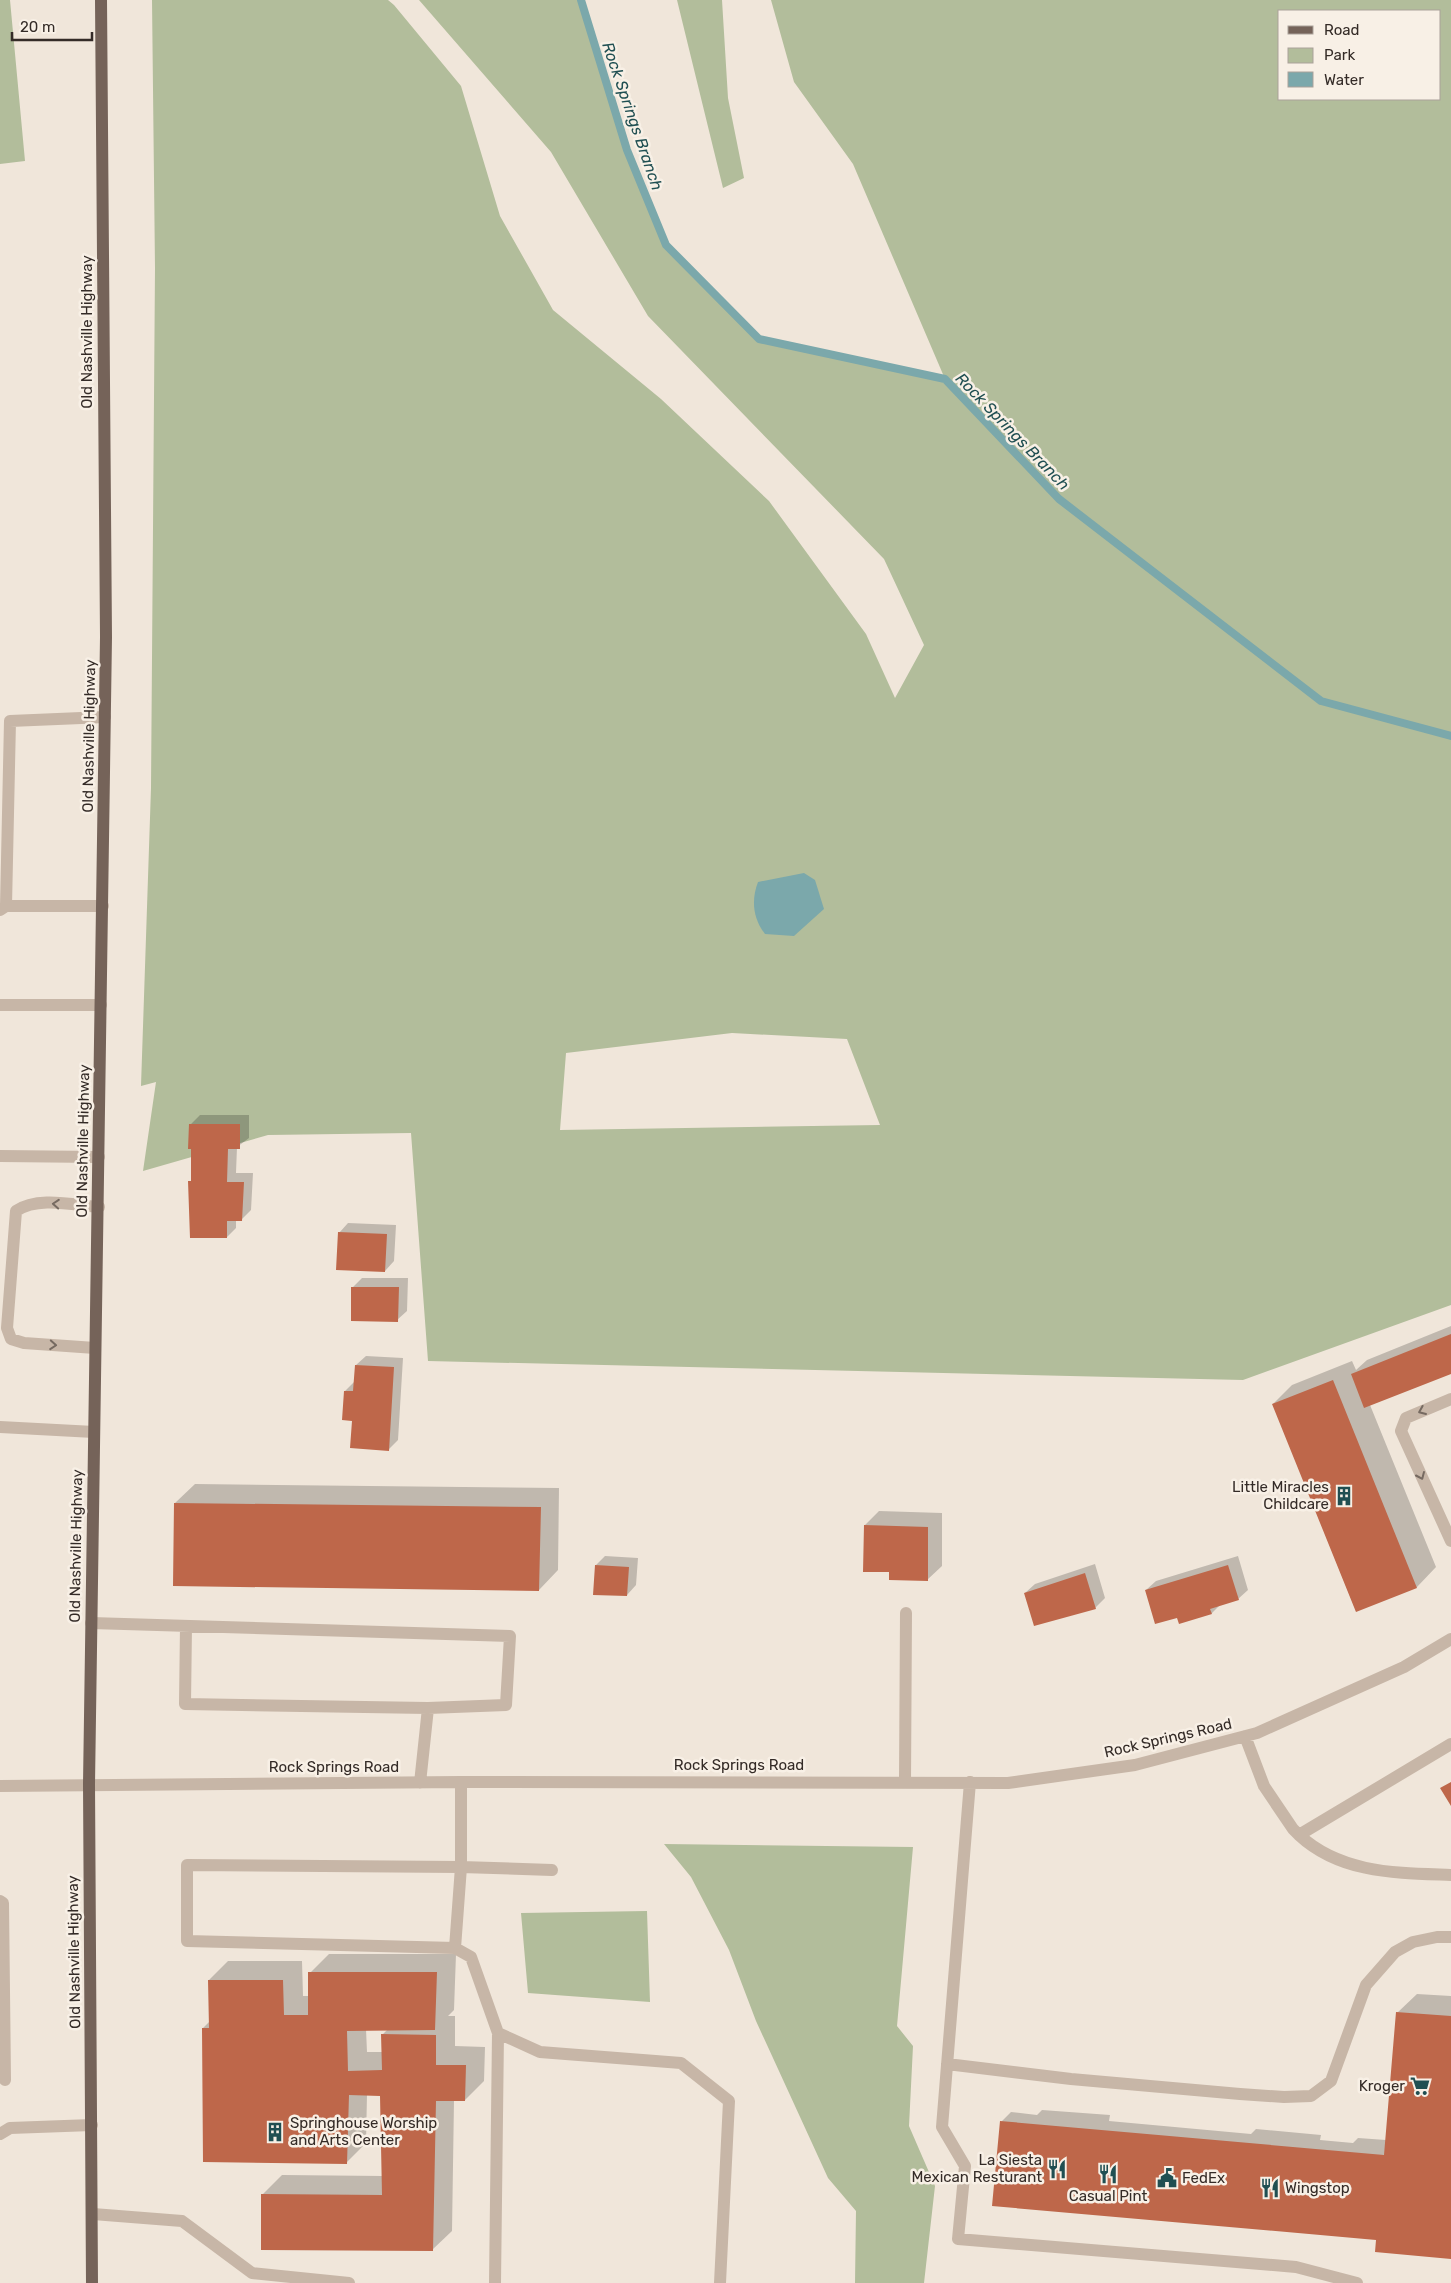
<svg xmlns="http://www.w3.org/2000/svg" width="1451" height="2283" viewBox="0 0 1451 2283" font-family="Rubik,sans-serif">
  <rect width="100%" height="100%" fill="#f0e6da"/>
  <path fill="#b2bd9b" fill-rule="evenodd" d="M 0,0 L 10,0 L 25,161 L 0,164 Z
    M 152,0 L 388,0 L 394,5 L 461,86 L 500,216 L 553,310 L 661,399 L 769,501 L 866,634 L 895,698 L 924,645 L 884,559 L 648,316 L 551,152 L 419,0 L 581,0 L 627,150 L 666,245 L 759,339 L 945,379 L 853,164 L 794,82 L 771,0 L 1451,0 L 1451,1305 L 1243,1380 L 428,1361 L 411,1133 L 268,1135 L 143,1171 L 156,1082 L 141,1086 L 151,788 L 155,268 ZM 1280,11 L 1440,11 L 1440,99 L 1280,99 ZM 732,1033 L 847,1039 L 880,1125 L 560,1130 L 566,1053 Z
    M 677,0 L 722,0 L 728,98 L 744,178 L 723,188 Z
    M 664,1844 L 913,1847 L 897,2026 L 913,2046 L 909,2126 L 935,2186 L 924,2283 L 855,2283 L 856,2211 L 828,2178 L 756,2021 L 729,1950 L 691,1877 Z
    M 647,1911 L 650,2002 L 528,1993 L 521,1913 Z"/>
  <path fill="#7ba8ab" d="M 804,873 L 815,880 L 824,909 L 794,936 L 765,934 C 753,919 751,900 758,882 Z"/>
  <path fill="#0003" fill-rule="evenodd" d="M 200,1115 L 249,1115 L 249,1138 L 237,1147 L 236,1173 L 253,1173 L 251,1210 L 242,1219 L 236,1219 L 236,1228 L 227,1237 L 190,1182 L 192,1180 L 192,1148 L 190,1125 Z
    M 348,1223 L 396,1225 L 394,1261 L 385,1271 L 339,1233 Z
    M 362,1278 L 408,1278 L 407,1311 L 397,1320 L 353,1287 Z
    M 1451,1326 L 1451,1373 L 1370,1405 L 1436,1567 L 1417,1587 L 1356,1611 L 1273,1404 L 1292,1385 L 1352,1361 L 1356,1370 L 1367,1360 Z
    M 366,1356 L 403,1358 L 398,1440 L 388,1450 L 353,1420 L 345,1391 L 355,1381 L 356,1365 Z
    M 195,1484 L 559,1488 L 558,1570 L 539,1590 L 175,1503 Z
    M 879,1511 L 942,1513 L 942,1566 L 927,1580 L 890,1571 L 865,1525 Z
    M 605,1556 L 638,1558 L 636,1585 L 627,1595 L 596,1565 Z
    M 1238,1556 L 1248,1590 L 1238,1599 L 1220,1605 L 1212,1613 L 1180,1622 L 1178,1616 L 1146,1590 L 1156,1581 Z
    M 1095,1564 L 1105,1598 L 1095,1608 L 1025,1593 L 1035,1584 Z
    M 329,1954 L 456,1954 L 454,2010 L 448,2016 L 455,2016 L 455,2046 L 485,2047 L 484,2081 L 465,2100 L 454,2100 L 452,2231 L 432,2250 L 262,2195 L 282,2175 L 383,2176 L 381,2094 L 367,2094 L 366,2143 L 347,2162 L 203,2028 L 210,2021 L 209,1980 L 228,1961 L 302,1961 L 303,1996 L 310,1996 L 310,1973 ZM 366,2029 L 388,2029 L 382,2035 L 383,2052 L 367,2052 Z
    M 1417,1994 L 1451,1996 L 1451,2258 L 1377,2239 L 1001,2122 L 1011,2112 L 1037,2115 L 1042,2110 L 1110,2115 L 1109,2121 L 1251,2134 L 1256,2129 L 1321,2135 L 1320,2140 L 1353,2143 L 1358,2138 L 1386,2140 L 1397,2013 Z"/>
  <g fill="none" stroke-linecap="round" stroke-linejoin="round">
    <path stroke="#7ba8ab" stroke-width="8" d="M 581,0 L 627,150 L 666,245 L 759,339 L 945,379 L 1059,499 L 1321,701 L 1451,736"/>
  </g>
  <path fill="#be674a" d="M 189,1124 L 240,1124 L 240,1149 L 228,1149 L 227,1182 L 244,1182 L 242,1221 L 227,1221 L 227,1238 L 190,1238 L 188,1181 L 191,1181 L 191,1149 L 188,1149 Z
    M 338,1232 L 387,1234 L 385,1272 L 336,1270 Z
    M 351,1287 L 399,1287 L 398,1322 L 351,1321 Z
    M 1451,1334 L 1451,1374 L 1364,1408 L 1351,1374 Z
    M 355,1365 L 394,1367 L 389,1451 L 350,1448 L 352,1421 L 342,1420 L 344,1391 L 353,1391 Z
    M 1333,1380 L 1417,1588 L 1356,1612 L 1272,1404 Z
    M 174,1503 L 541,1507 L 539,1591 L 173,1586 Z
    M 864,1525 L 928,1527 L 928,1581 L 889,1580 L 889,1572 L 863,1572 Z
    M 595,1565 L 629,1567 L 627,1596 L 593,1595 Z
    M 1228,1565 L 1239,1600 L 1210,1609 L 1212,1614 L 1179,1624 L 1177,1618 L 1155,1624 L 1145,1590 Z
    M 1085,1573 L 1096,1609 L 1034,1626 L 1024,1593 Z
    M 1451,1782 L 1451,1806 L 1440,1788 Z
    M 308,1972 L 437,1972 L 435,2030 L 347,2031 L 348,2071 L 382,2070 L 381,2034 L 436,2035 L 436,2065 L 466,2065 L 465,2101 L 436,2101 L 433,2251 L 261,2250 L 261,2194 L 382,2195 L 380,2096 L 349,2095 L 347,2164 L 203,2162 L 202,2028 L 209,2028 L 208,1980 L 283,1980 L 284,2015 L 308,2015 Z
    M 1396,2012 L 1451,2016 L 1451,2259 L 1375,2252 L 1376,2240 L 992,2206 L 1000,2121 L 1384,2155 Z"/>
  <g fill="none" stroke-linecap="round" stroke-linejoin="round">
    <path stroke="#c7b6a7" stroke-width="12" d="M 6,906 L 10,721 L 105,717
      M 0,910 L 6,906 L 103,906
      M 0,1005 L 101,1005
      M 0,1156 L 99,1157
      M 95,1348 L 24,1343 L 11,1339 L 7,1328 L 16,1211 C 38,1196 73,1205 99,1207
      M 1451,1399 L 1406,1418 L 1401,1431 L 1451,1541
      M 0,1427 L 94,1432
      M 91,1623 L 510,1636 L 506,1705 L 428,1708 L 420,1783
      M 186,1626 L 185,1704 L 428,1708
      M 1245,1736 L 1264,1786 L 1293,1829 L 1299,1835 L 1451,1744
      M 461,1782 L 461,1867 L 552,1870
      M 905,1782 L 906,1613
      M 970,1782 L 942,2127 L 965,2166 L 958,2239 L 1296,2267 L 1357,2283
      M 0,1786 L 461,1782 L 1008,1783 L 1135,1765 L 1257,1733 L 1404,1667 L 1451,1639
      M 1299,1835 C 1341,1874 1398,1873 1451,1875
      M 0,1901 L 3,1903 L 5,2080
      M 455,1948 L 461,1867 L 187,1865 L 187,1941 L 455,1948 L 471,1957 L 498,2033 L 540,2052 L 681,2063 L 729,2101 L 720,2283
      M 947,2064 L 1071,2079 L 1240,2094 L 1284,2097 L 1311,2096 L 1331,2081 L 1366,1985 L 1395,1952 L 1413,1942 L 1437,1937 L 1451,1937
      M 0,2134 L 10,2128 L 92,2125
      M 93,2214 L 182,2221 L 252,2273 L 349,2283
      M 495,2283 L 498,2033"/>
    <path stroke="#756359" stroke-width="12" d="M 92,2283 L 89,1784 L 106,637 L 101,0"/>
  </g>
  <defs><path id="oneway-chevron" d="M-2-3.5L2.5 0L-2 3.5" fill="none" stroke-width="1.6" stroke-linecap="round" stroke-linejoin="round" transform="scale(1.25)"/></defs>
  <g stroke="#766a61">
    <use href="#oneway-chevron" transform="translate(56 1204) rotate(-176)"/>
    <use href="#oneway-chevron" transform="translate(53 1345) rotate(4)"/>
    <use href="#oneway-chevron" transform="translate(1422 1411) rotate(157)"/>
    <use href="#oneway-chevron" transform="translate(1421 1476) rotate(66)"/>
  </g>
  <defs>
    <symbol id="building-bare" viewBox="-9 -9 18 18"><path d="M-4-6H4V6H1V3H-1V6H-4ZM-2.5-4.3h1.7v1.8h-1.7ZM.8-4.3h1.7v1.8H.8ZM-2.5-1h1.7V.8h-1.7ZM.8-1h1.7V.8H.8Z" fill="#204f52" stroke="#f8f0e6" stroke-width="2.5" paint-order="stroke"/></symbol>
    <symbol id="supermarket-bare" viewBox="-9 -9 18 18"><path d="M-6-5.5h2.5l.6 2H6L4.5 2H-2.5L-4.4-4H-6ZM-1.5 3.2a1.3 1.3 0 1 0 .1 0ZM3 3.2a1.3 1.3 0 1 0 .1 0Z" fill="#204f52" stroke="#f8f0e6" stroke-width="2.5" paint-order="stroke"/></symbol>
    <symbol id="restaurant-bare" viewBox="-9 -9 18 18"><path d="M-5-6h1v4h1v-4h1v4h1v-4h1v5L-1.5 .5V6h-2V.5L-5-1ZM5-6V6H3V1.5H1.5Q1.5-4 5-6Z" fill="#204f52" stroke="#f8f0e6" stroke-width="2.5" paint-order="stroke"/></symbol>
    <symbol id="civic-bare" viewBox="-9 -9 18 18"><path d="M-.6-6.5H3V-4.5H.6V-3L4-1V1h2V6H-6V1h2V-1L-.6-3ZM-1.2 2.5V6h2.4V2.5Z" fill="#204f52" stroke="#f8f0e6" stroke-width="2.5" paint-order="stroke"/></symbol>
  </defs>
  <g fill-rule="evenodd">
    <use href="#building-bare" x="1330" y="1482" width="28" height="28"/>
    <use href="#supermarket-bare" x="1406" y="2072" width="28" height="28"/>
    <use href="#building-bare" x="261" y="2118" width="28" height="28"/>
    <use href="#restaurant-bare" x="1043" y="2155" width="28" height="28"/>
    <use href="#restaurant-bare" x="1094" y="2160" width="28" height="28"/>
    <use href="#civic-bare" x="1153" y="2164" width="28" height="28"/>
    <use href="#restaurant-bare" x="1256" y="2174" width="28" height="28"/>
  </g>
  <g text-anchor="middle" stroke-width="5" stroke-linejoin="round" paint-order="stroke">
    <g font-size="15" fill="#342b27" stroke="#f8f0e6">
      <text transform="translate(87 332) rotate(-90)" y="5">Old Nashville Highway</text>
      <text transform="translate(89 736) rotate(-89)" y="5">Old Nashville Highway</text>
      <text transform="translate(83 1141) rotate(-89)" y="5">Old Nashville Highway</text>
      <text transform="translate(76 1546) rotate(-89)" y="5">Old Nashville Highway</text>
      <text transform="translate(1168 1738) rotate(-13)" y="5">Rock Springs Road</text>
      <text x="739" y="1770">Rock Springs Road</text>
      <text x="334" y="1772">Rock Springs Road</text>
      <text transform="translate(74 1952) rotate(-91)" y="5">Old Nashville Highway</text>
    </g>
    <g font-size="15" fill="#342b27" stroke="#f8f0e6" text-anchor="end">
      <text x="1329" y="1492">Little Miracles<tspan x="1329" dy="17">Childcare</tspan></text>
      <text x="1405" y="2091">Kroger</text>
      <text x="290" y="2128" text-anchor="start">Springhouse Worship<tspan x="290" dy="17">and Arts Center</tspan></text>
      <text x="1042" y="2165">La Siesta<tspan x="1042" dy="17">Mexican Resturant</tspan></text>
      <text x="1182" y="2183" text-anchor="start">FedEx</text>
      <text x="1285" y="2193" text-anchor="start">Wingstop</text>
      <text x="1108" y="2201" text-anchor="middle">Casual Pint</text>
    </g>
    <g font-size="16" font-style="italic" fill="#204f52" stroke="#f8f0e6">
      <text transform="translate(633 116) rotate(71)" y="6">Rock Springs Branch</text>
      <text transform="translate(1013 431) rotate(46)" y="6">Rock Springs Branch</text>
    </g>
  </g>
  <rect x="1278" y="10" width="162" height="90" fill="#f8f0e6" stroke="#aaa19a"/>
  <rect x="1288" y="26" width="25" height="8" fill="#756359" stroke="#aaa19a"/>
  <text x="1324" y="35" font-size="15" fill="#342b27">Road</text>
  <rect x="1288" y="48" width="25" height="15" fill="#b2bd9b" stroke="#aaa19a"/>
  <text x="1324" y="60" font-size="15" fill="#342b27">Park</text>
  <rect x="1288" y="72" width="25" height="15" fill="#7ba8ab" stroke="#aaa19a"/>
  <text x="1324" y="85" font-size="15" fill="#342b27">Water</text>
  <path d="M12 32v8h80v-8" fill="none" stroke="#342b27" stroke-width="2.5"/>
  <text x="20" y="32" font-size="15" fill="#342b27" stroke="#f8f0e6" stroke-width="4" paint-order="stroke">20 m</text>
</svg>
